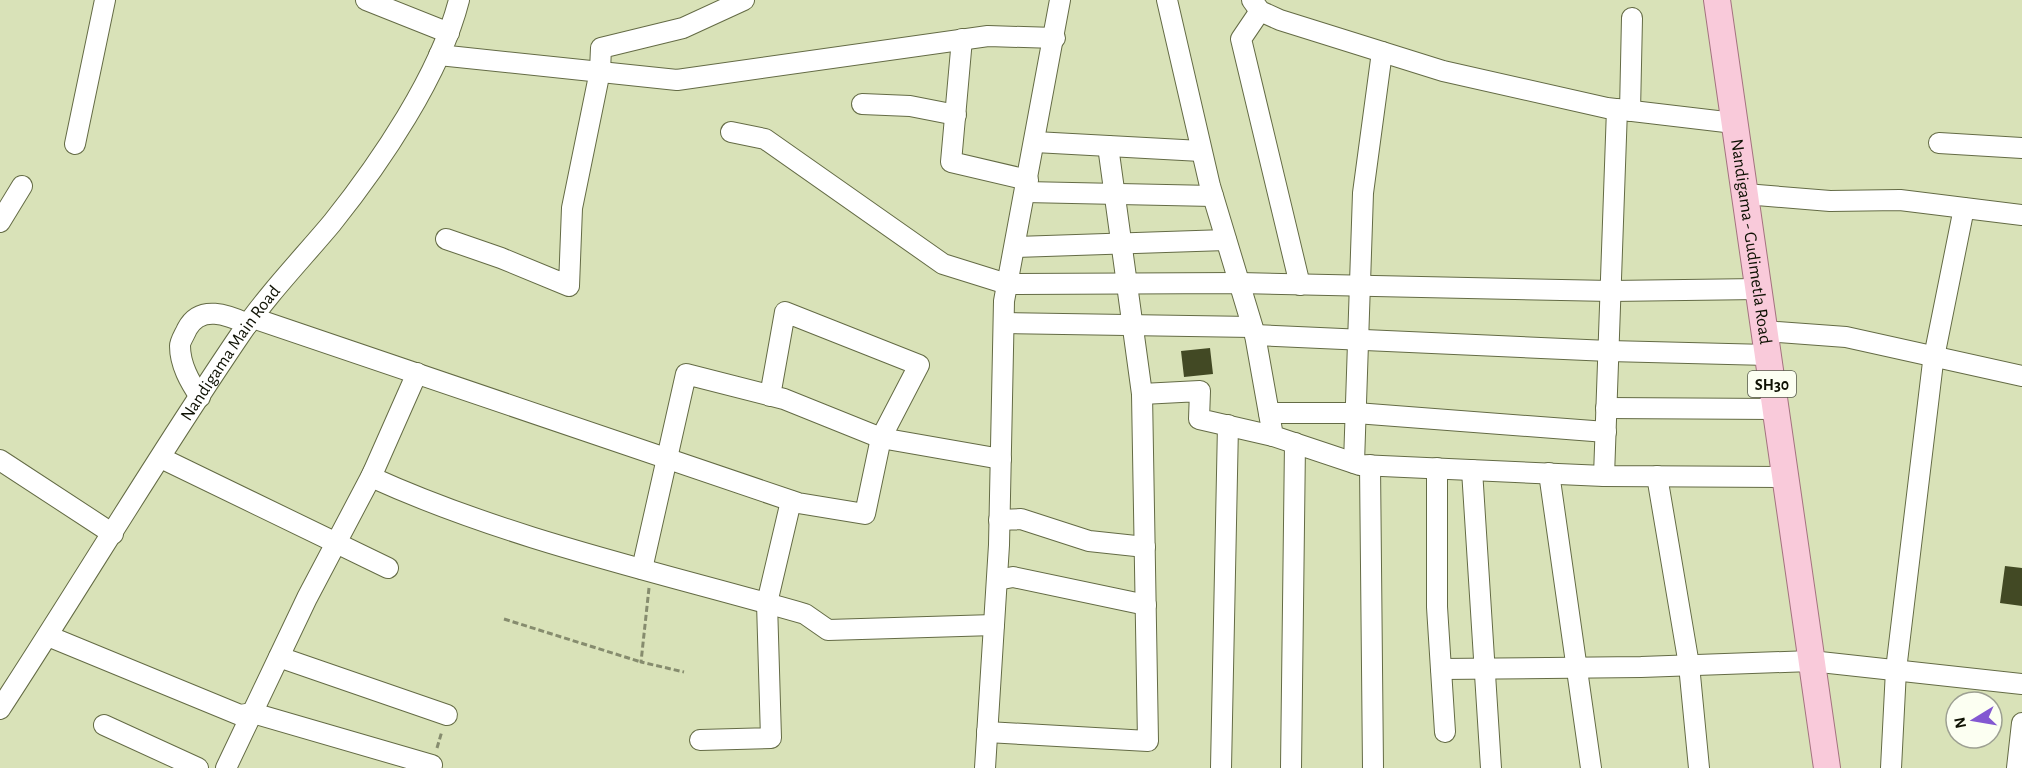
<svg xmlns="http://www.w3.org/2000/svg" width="2022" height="768" viewBox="0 0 2022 768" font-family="'Alegreya Sans',sans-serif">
  <rect width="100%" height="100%" fill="#d9e2b8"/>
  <path fill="#424924" d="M 1210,348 L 1213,374 L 1184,377 L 1181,351 Z
    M 2005,566 L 2022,568 L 2022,606 L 2000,603 Z"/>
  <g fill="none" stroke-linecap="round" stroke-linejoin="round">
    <defs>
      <g id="minor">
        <path d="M 366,0 L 449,33"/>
        <path d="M 1167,0 L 1210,186 L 1255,335 L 1273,436 L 1360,465 L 1604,476 L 1785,477"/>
        <path d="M 1252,0 L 1260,11 L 1280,20 L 1443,71 L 1607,108 L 1734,123"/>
        <path d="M 1260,11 L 1241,39 L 1300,285"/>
        <path d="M 962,39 L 951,162 L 1028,180"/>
        <path d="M 439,55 L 677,80 L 988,36 L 1055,38"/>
        <path d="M 862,104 L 910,106 L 956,115"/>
        <path d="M 1630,111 L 1632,18"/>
        <path d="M 731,132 L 765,139 L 943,264 L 1007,284 L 1239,283 L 1611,291 L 1758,289"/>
        <path d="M 1035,142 L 1201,151"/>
        <path d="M 1939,143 L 2022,148"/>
        <path d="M 75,144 L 105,0"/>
        <path d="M 1025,192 L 1213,196"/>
        <path d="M 1745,194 L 1830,201 L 1900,200 L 2022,215"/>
        <path d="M 0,222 L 22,186"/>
        <path d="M 446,239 L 501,258 L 569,286 L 572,208 L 600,71 L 601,48 L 683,28 L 744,0"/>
        <path d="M 1015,247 L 1226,240"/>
        <path d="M 253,318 L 798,503 L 865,514 L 881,438 L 1001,459"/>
        <path d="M 1004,323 L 1252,327"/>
        <path d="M 1764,331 L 1846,337 L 2022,376"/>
        <path d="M 1255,335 L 1609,351 L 1768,355"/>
        <path d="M 417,373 L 371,477 C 510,540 659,572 805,614 L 828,630 L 994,625"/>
        <path d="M 1142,394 L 1200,391 L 1199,419 L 1273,436"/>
        <path d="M 200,397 C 190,382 180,365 180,346 C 180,341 185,334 187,329 C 200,304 228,315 248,324"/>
        <path d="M 1606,408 L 1775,409"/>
        <path d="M 1269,413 L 1356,413 L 1606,432"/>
        <path d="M 161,458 L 388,568"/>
        <path d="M 0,460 L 113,534"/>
        <path d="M 1354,463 L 1363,193 L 1382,52"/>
        <path d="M 1370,465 L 1373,768"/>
        <path d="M 1437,468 L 1437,607 L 1445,732"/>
        <path d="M 1472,470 L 1491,768"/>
        <path d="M 1549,473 L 1591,768"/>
        <path d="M 1604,476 L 1617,109"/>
        <path d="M 1657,476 L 1689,665 L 1699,768"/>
        <path d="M 999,520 L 1021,519 L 1089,541 L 1145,547"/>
        <path d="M 642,569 L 686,374 L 784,399 L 881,438 L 919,365 L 785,312 L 770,396"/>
        <path d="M 997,580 L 1013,577 L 1146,605"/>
        <path d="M 48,636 L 240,715 L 253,713 L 432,765"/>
        <path d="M 279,657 L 447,715"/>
        <path d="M 1441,669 L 1641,667 L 1811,661 L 2022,684"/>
        <path id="s1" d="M 0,709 C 81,585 157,457 240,335 C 267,295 301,260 332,223 C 380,163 440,75 459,0"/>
        <path d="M 104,725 L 198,768"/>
        <path d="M 987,732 L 1148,741 L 1142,394 L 1108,146"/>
        <path d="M 700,740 L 771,738 L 767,603 L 791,501"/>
        <path d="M 226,768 L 307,598 L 374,471"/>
        <path d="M 985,768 L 999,545 L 1004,301 L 1060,0"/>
        <path d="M 1221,768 L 1228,425"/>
        <path d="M 1291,768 L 1295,443"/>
        <path d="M 1891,768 L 1896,670 L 1933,362 L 1964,208"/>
        <path d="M 2017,768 L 2022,723"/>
      </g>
      <g id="major">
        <path id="s2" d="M 1717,0 L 1827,768"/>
      </g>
    </defs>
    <use href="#minor" stroke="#646b45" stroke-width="22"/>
    <use href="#major" stroke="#a4727f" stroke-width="28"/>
    <path stroke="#868c6e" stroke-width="3" stroke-dasharray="6 3" stroke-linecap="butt" d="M 649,588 L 641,662 L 684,672
      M 504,619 L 641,662
      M 437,748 L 442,731"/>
    <use href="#minor" stroke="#fff" stroke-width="20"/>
    <use href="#major" stroke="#f9cada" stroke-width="26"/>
  </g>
  <g text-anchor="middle" stroke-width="6" stroke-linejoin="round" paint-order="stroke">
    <rect fill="#fcfff2" stroke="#55584b" stroke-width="1.5" x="1748" y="371" width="48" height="26" rx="4.5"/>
    <g font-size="16" font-weight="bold" fill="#0e1103">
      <text x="1772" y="390">SH30</text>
    </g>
    <g font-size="18" fill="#0e1103" stroke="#fcfff2">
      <text dy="6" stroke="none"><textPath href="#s2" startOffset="244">Nandigama - Gudimetla Road</textPath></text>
      <text dy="6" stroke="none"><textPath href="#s1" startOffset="424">Nandigama Main Road</textPath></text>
    </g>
  </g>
  <g transform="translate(1974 720) rotate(259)"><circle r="28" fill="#fcfff2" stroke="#9da092" stroke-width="1.5"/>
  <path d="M0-4.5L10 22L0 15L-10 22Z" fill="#8358d1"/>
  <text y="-9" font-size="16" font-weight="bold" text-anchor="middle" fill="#0e1103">N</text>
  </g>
</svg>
